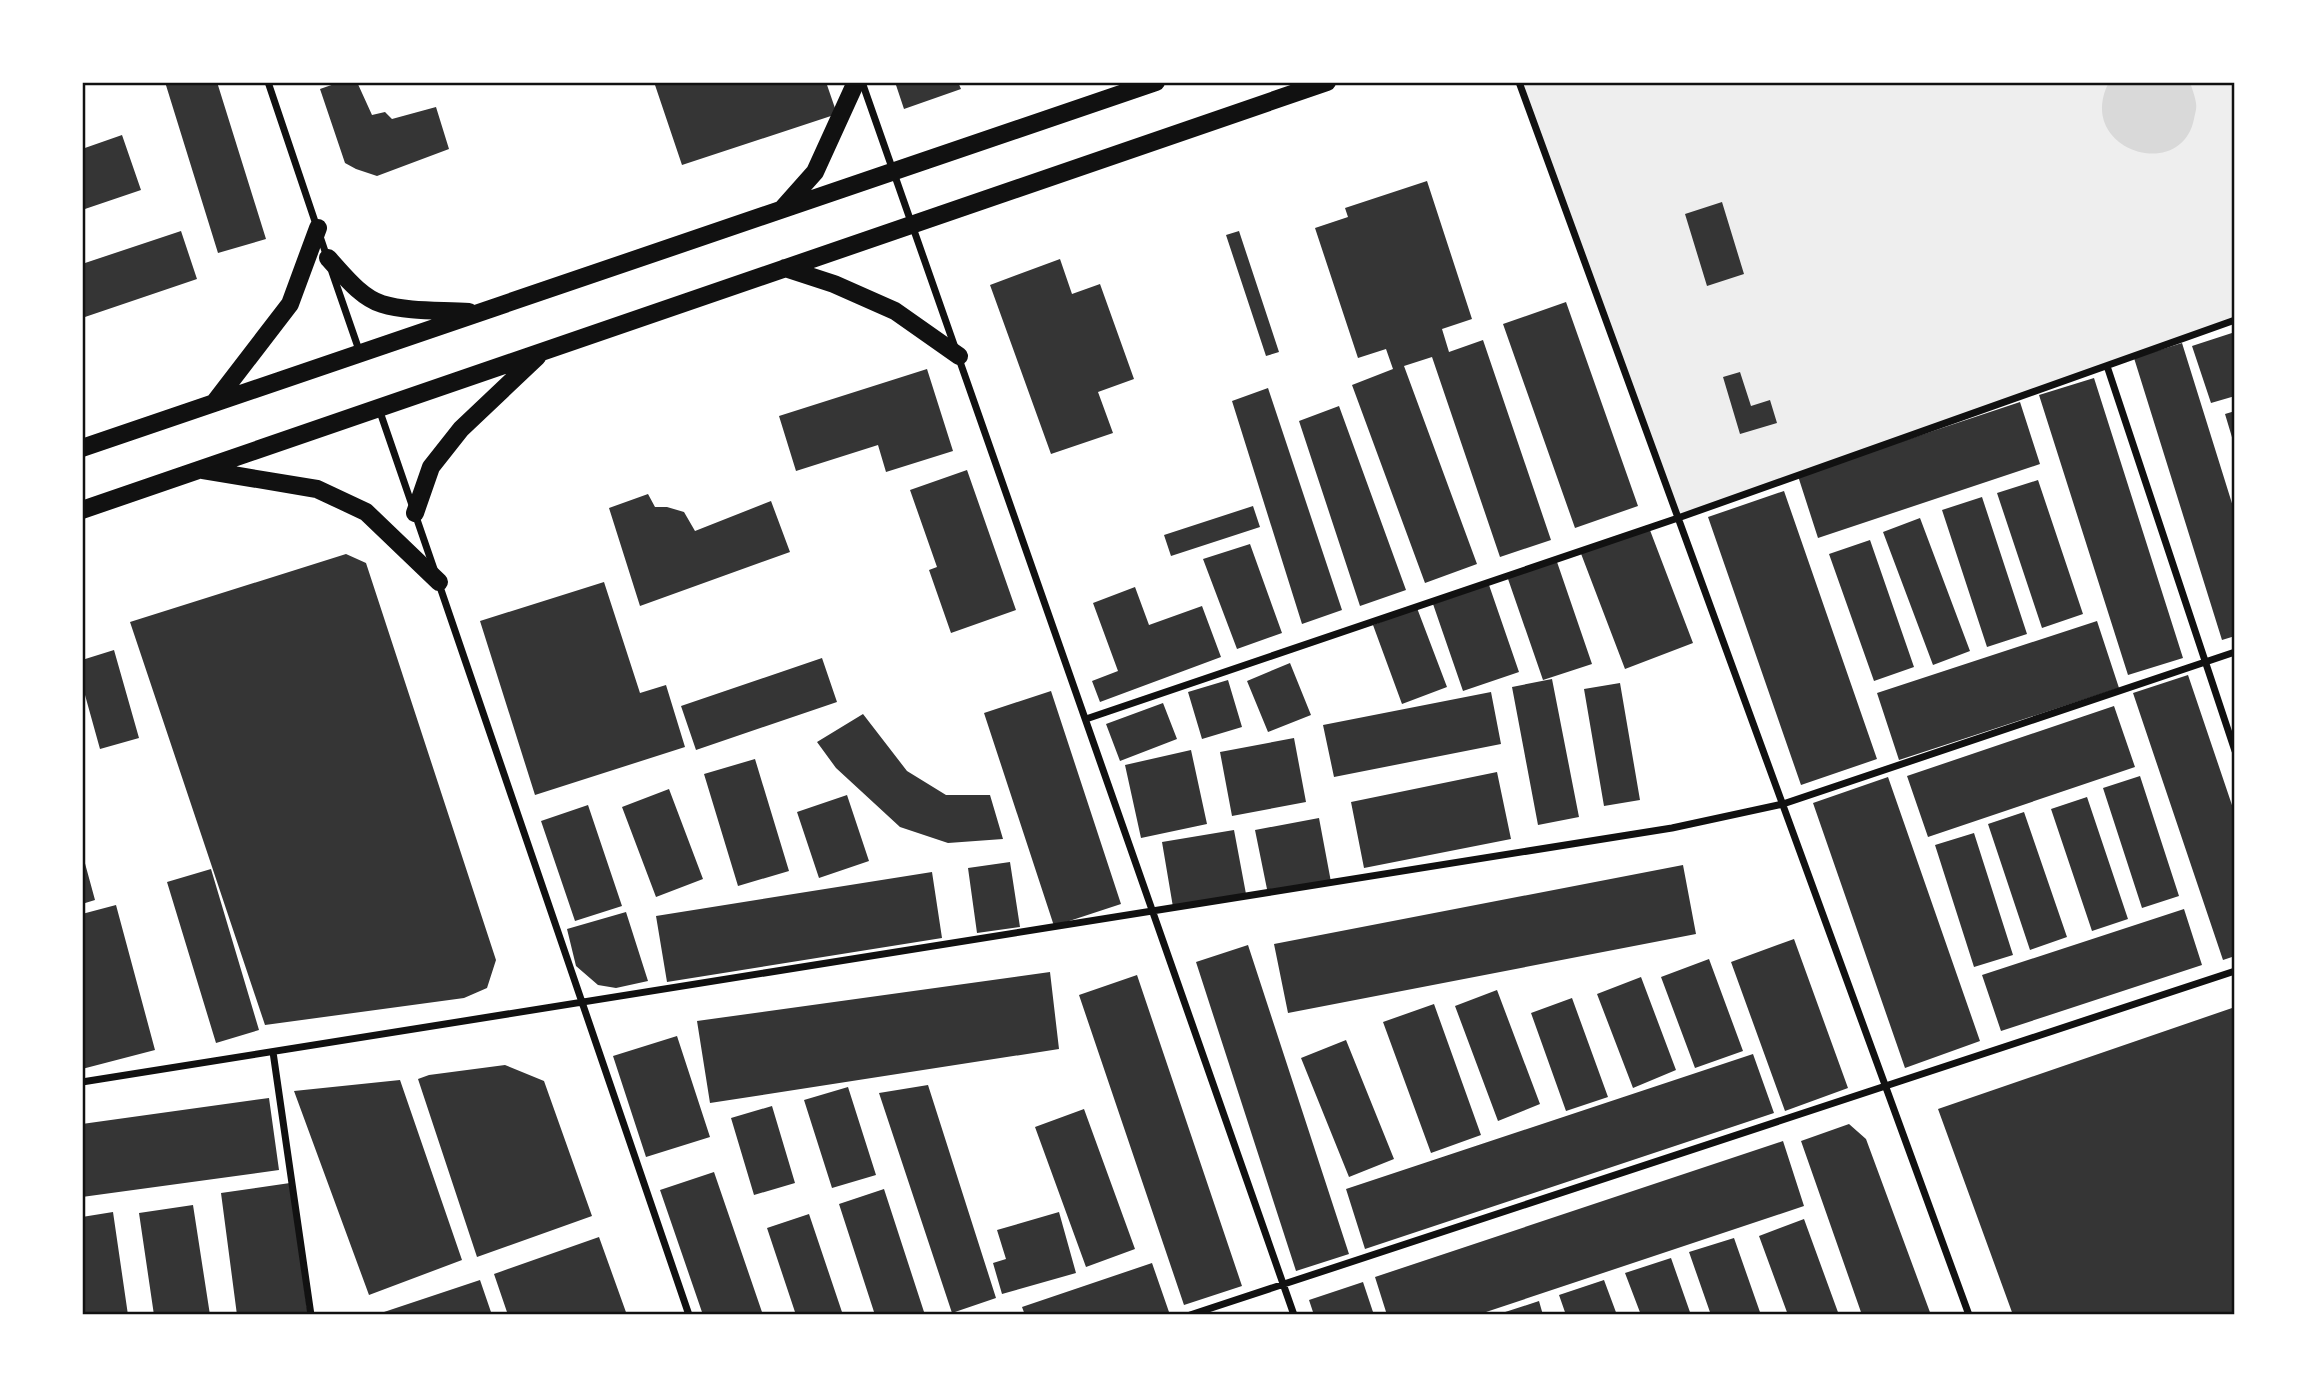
<svg xmlns="http://www.w3.org/2000/svg" width="2317" height="1397" viewBox="0 0 2317 1397" font-family="Manrope,sans-serif">
  <rect width="100%" height="100%" fill="#fff"/>
  <path fill="#eee" d="M 1519,82 L 2235,82 L 2235,320 L 1678,518 Z"/>
  <path fill="#d9d9d9" d="M 2109,82 L 2190,82 C 2192,89 2195,96 2196,103 C 2197,108 2195,114 2194,119 C 2181,184 2074,149 2109,82 Z"/>
  <path fill="#353535" d="M 165,82 L 217,82 L 266,239 L 218,253 Z
    M 340,82 L 357,82 L 372,115 L 385,112 L 392,119 L 436,107 L 449,149 L 377,176 L 356,169 L 345,163 L 320,89 Z
    M 654,82 L 826,82 L 837,114 L 682,165 Z
    M 895,82 L 958,82 L 961,89 L 904,109 Z
    M 122,135 L 141,190 L 82,210 L 82,149 Z
    M 1427,181 L 1472,319 L 1442,329 L 1449,352 L 1483,340 L 1551,540 L 1500,557 L 1432,357 L 1404,366 L 1477,564 L 1425,583 L 1352,385 L 1393,369 L 1386,349 L 1358,358 L 1315,228 L 1348,217 L 1345,208 Z
    M 1722,202 L 1744,274 L 1707,286 L 1685,214 Z
    M 181,231 L 197,279 L 82,318 L 82,264 Z
    M 1239,231 L 1279,352 L 1266,356 L 1226,235 Z
    M 1060,259 L 1072,294 L 1100,284 L 1134,379 L 1098,392 L 1113,433 L 1051,454 L 990,285 Z
    M 1566,302 L 1638,506 L 1575,528 L 1503,324 Z
    M 2235,332 L 2235,396 L 2211,403 L 2192,346 Z
    M 2182,343 L 2235,513 L 2235,636 L 2222,640 L 2134,358 Z
    M 927,369 L 953,451 L 886,472 L 878,445 L 796,471 L 779,416 Z
    M 1740,372 L 1751,406 L 1770,400 L 1777,423 L 1740,434 L 1723,377 Z
    M 2094,378 L 2183,658 L 2128,675 L 2039,395 Z
    M 1268,388 L 1342,610 L 1302,624 L 1232,401 Z
    M 2020,402 L 2040,464 L 1818,538 L 1798,476 Z
    M 1339,406 L 1406,590 L 1360,606 L 1299,421 Z
    M 2235,411 L 2235,444 L 2234,444 L 2225,414 Z
    M 967,470 L 1016,610 L 951,633 L 929,570 L 937,567 L 910,490 Z
    M 2038,480 L 2083,614 L 2042,628 L 1997,493 Z
    M 1784,491 L 1877,759 L 1801,785 L 1708,517 Z
    M 648,494 L 655,507 L 667,507 L 684,512 L 695,531 L 771,501 L 790,552 L 640,606 L 609,508 Z
    M 1982,497 L 2027,634 L 1987,647 L 1942,510 Z
    M 1253,506 L 1260,527 L 1171,556 L 1164,535 Z
    M 1920,518 L 1970,651 L 1933,665 L 1883,532 Z
    M 1648,525 L 1693,643 L 1625,669 L 1580,551 Z
    M 1870,540 L 1914,667 L 1874,681 L 1829,554 Z
    M 1250,544 L 1282,633 L 1237,649 L 1203,559 Z
    M 346,554 L 366,563 L 496,960 L 487,988 L 464,998 L 265,1025 L 130,622 Z
    M 1556,559 L 1592,664 L 1543,680 L 1507,576 Z
    M 604,582 L 640,693 L 666,685 L 685,747 L 535,795 L 480,621 Z
    M 1489,585 L 1519,672 L 1463,691 L 1433,604 Z
    M 1135,587 L 1149,625 L 1202,606 L 1221,657 L 1100,702 L 1092,681 L 1118,671 L 1093,603 Z
    M 1417,608 L 1447,687 L 1402,704 L 1373,625 Z
    M 2097,621 L 2119,688 L 1899,760 L 1877,693 Z
    M 114,650 L 139,738 L 100,749 L 85,695 L 82,695 L 82,660 Z
    M 822,658 L 837,702 L 696,750 L 681,706 Z
    M 1290,663 L 1311,715 L 1268,732 L 1247,681 Z
    M 2188,675 L 2235,814 L 2235,956 L 2223,960 L 2133,693 Z
    M 1552,679 L 1579,817 L 1538,825 L 1512,687 Z
    M 1228,680 L 1242,727 L 1202,739 L 1188,692 Z
    M 1620,683 L 1640,800 L 1604,806 L 1584,689 Z
    M 1051,691 L 1121,904 L 1054,926 L 984,713 Z
    M 1491,692 L 1501,744 L 1334,777 L 1323,725 Z
    M 1163,703 L 1177,739 L 1120,761 L 1106,724 Z
    M 2114,706 L 2135,767 L 1928,837 L 1907,776 Z
    M 863,714 L 907,771 L 946,795 L 990,795 L 1003,839 L 948,843 L 900,827 L 836,768 L 817,742 Z
    M 1294,738 L 1306,802 L 1232,816 L 1220,752 Z
    M 1191,750 L 1207,824 L 1141,838 L 1125,765 Z
    M 755,759 L 789,871 L 738,886 L 704,774 Z
    M 1497,772 L 1511,839 L 1364,868 L 1351,802 Z
    M 2140,776 L 2179,896 L 2142,908 L 2103,788 Z
    M 1888,777 L 1980,1041 L 1905,1068 L 1813,803 Z
    M 669,789 L 703,879 L 656,897 L 622,807 Z
    M 847,795 L 869,861 L 819,878 L 797,812 Z
    M 2087,797 L 2128,919 L 2092,931 L 2051,809 Z
    M 588,805 L 622,906 L 575,921 L 541,821 Z
    M 2024,812 L 2067,937 L 2030,950 L 1988,824 Z
    M 1319,818 L 1331,882 L 1268,894 L 1255,830 Z
    M 1234,830 L 1246,894 L 1173,907 L 1162,842 Z
    M 1974,833 L 2013,955 L 1974,967 L 1935,845 Z
    M 83,856 L 95,900 L 82,904 L 82,857 Z
    M 1010,862 L 1020,927 L 977,933 L 968,868 Z
    M 1683,865 L 1696,934 L 1288,1013 L 1274,944 Z
    M 211,869 L 259,1030 L 216,1043 L 167,882 Z
    M 932,872 L 942,938 L 667,982 L 656,916 Z
    M 116,905 L 155,1050 L 82,1069 L 82,914 Z
    M 2184,909 L 2202,965 L 2001,1031 L 1982,975 Z
    M 626,912 L 648,981 L 616,988 L 598,985 L 576,966 L 567,929 Z
    M 1794,939 L 1848,1088 L 1785,1111 L 1731,962 Z
    M 1248,945 L 1349,1254 L 1296,1271 L 1196,962 Z
    M 1709,959 L 1743,1051 L 1695,1068 L 1661,977 Z
    M 1050,972 L 1059,1049 L 710,1103 L 697,1021 Z
    M 1137,975 L 1242,1286 L 1184,1305 L 1079,995 Z
    M 1641,977 L 1676,1070 L 1633,1088 L 1597,994 Z
    M 1497,990 L 1540,1104 L 1498,1121 L 1455,1006 Z
    M 1572,998 L 1608,1097 L 1566,1111 L 1531,1013 Z
    M 1434,1004 L 1481,1135 L 1431,1153 L 1383,1022 Z
    M 2235,1007 L 2235,1315 L 2013,1315 L 1938,1109 Z
    M 677,1036 L 710,1137 L 646,1157 L 613,1056 Z
    M 1346,1040 L 1394,1159 L 1349,1177 L 1301,1058 Z
    M 1753,1054 L 1774,1113 L 1365,1249 L 1346,1189 Z
    M 505,1065 L 544,1081 L 592,1216 L 477,1257 L 418,1079 L 429,1075 Z
    M 400,1080 L 462,1260 L 369,1295 L 294,1091 Z
    M 928,1085 L 996,1298 L 952,1313 L 879,1093 Z
    M 848,1087 L 876,1175 L 832,1188 L 804,1100 Z
    M 269,1098 L 279,1170 L 82,1197 L 82,1124 Z
    M 772,1106 L 795,1183 L 754,1195 L 731,1118 Z
    M 1084,1109 L 1135,1249 L 1086,1267 L 1035,1127 Z
    M 1849,1124 L 1866,1139 L 1931,1315 L 1862,1315 L 1801,1141 Z
    M 1783,1141 L 1804,1206 L 1477,1315 L 1387,1315 L 1375,1277 Z
    M 714,1172 L 763,1315 L 703,1315 L 660,1190 Z
    M 290,1183 L 308,1315 L 237,1315 L 221,1193 Z
    M 884,1189 L 925,1315 L 875,1315 L 839,1204 Z
    M 193,1205 L 210,1315 L 154,1315 L 139,1213 Z
    M 113,1212 L 128,1315 L 82,1315 L 82,1217 Z
    M 1059,1212 L 1076,1273 L 1002,1294 L 993,1263 L 1006,1259 L 997,1230 Z
    M 809,1214 L 843,1315 L 796,1315 L 767,1228 Z
    M 1804,1219 L 1839,1315 L 1788,1315 L 1759,1236 Z
    M 599,1237 L 627,1315 L 508,1315 L 494,1274 Z
    M 1734,1238 L 1761,1315 L 1711,1315 L 1689,1252 Z
    M 1671,1258 L 1691,1315 L 1641,1315 L 1625,1273 Z
    M 1152,1263 L 1169,1312 L 1161,1315 L 1025,1315 L 1022,1307 Z
    M 480,1280 L 492,1315 L 378,1315 L 378,1314 Z
    M 1604,1280 L 1617,1315 L 1566,1315 L 1559,1295 Z
    M 1363,1282 L 1374,1315 L 1314,1315 L 1309,1300 Z
    M 1539,1301 L 1543,1315 L 1499,1315 L 1499,1314 Z"/>
  <g fill="none" stroke-linecap="round" stroke-linejoin="round">
    <path stroke="#111" stroke-width="7" d="M 268,82 L 327,257
      M 862,82 L 1294,1315
      M 1519,82 L 1969,1315
      M 332,272 L 360,353
      M 2107,366 L 2235,751
      M 379,409 L 434,569
      M 439,584 L 689,1315
      M 1086,719 L 1678,518 L 2235,320
      M 273,1052 L 311,1315
      M 82,1082 L 1672,828 L 1783,804 L 2235,652
      M 1190,1315 L 2235,971"/>
    <path stroke="#111" stroke-width="18" d="M 783,208 L 815,172 L 856,82
      M 328,258 C 343,274 360,297 382,304 C 408,312 441,310 469,312
      M 785,268 L 834,284 L 895,311 L 959,356
      M 214,403 L 290,304 L 318,228
      M 82,448 L 1156,82
      M 203,470 L 317,489 L 366,512 L 439,582
      M 82,510 L 1327,82
      M 415,513 L 431,467 L 461,429 L 537,357"/>
  </g>
  <rect width="2317" height="1397" fill="none" stroke="#ffffff" stroke-width="168"/>
  <rect x="84" y="84" width="2149" height="1229" fill="none" stroke="#111" stroke-width="2.5"/>
</svg>
